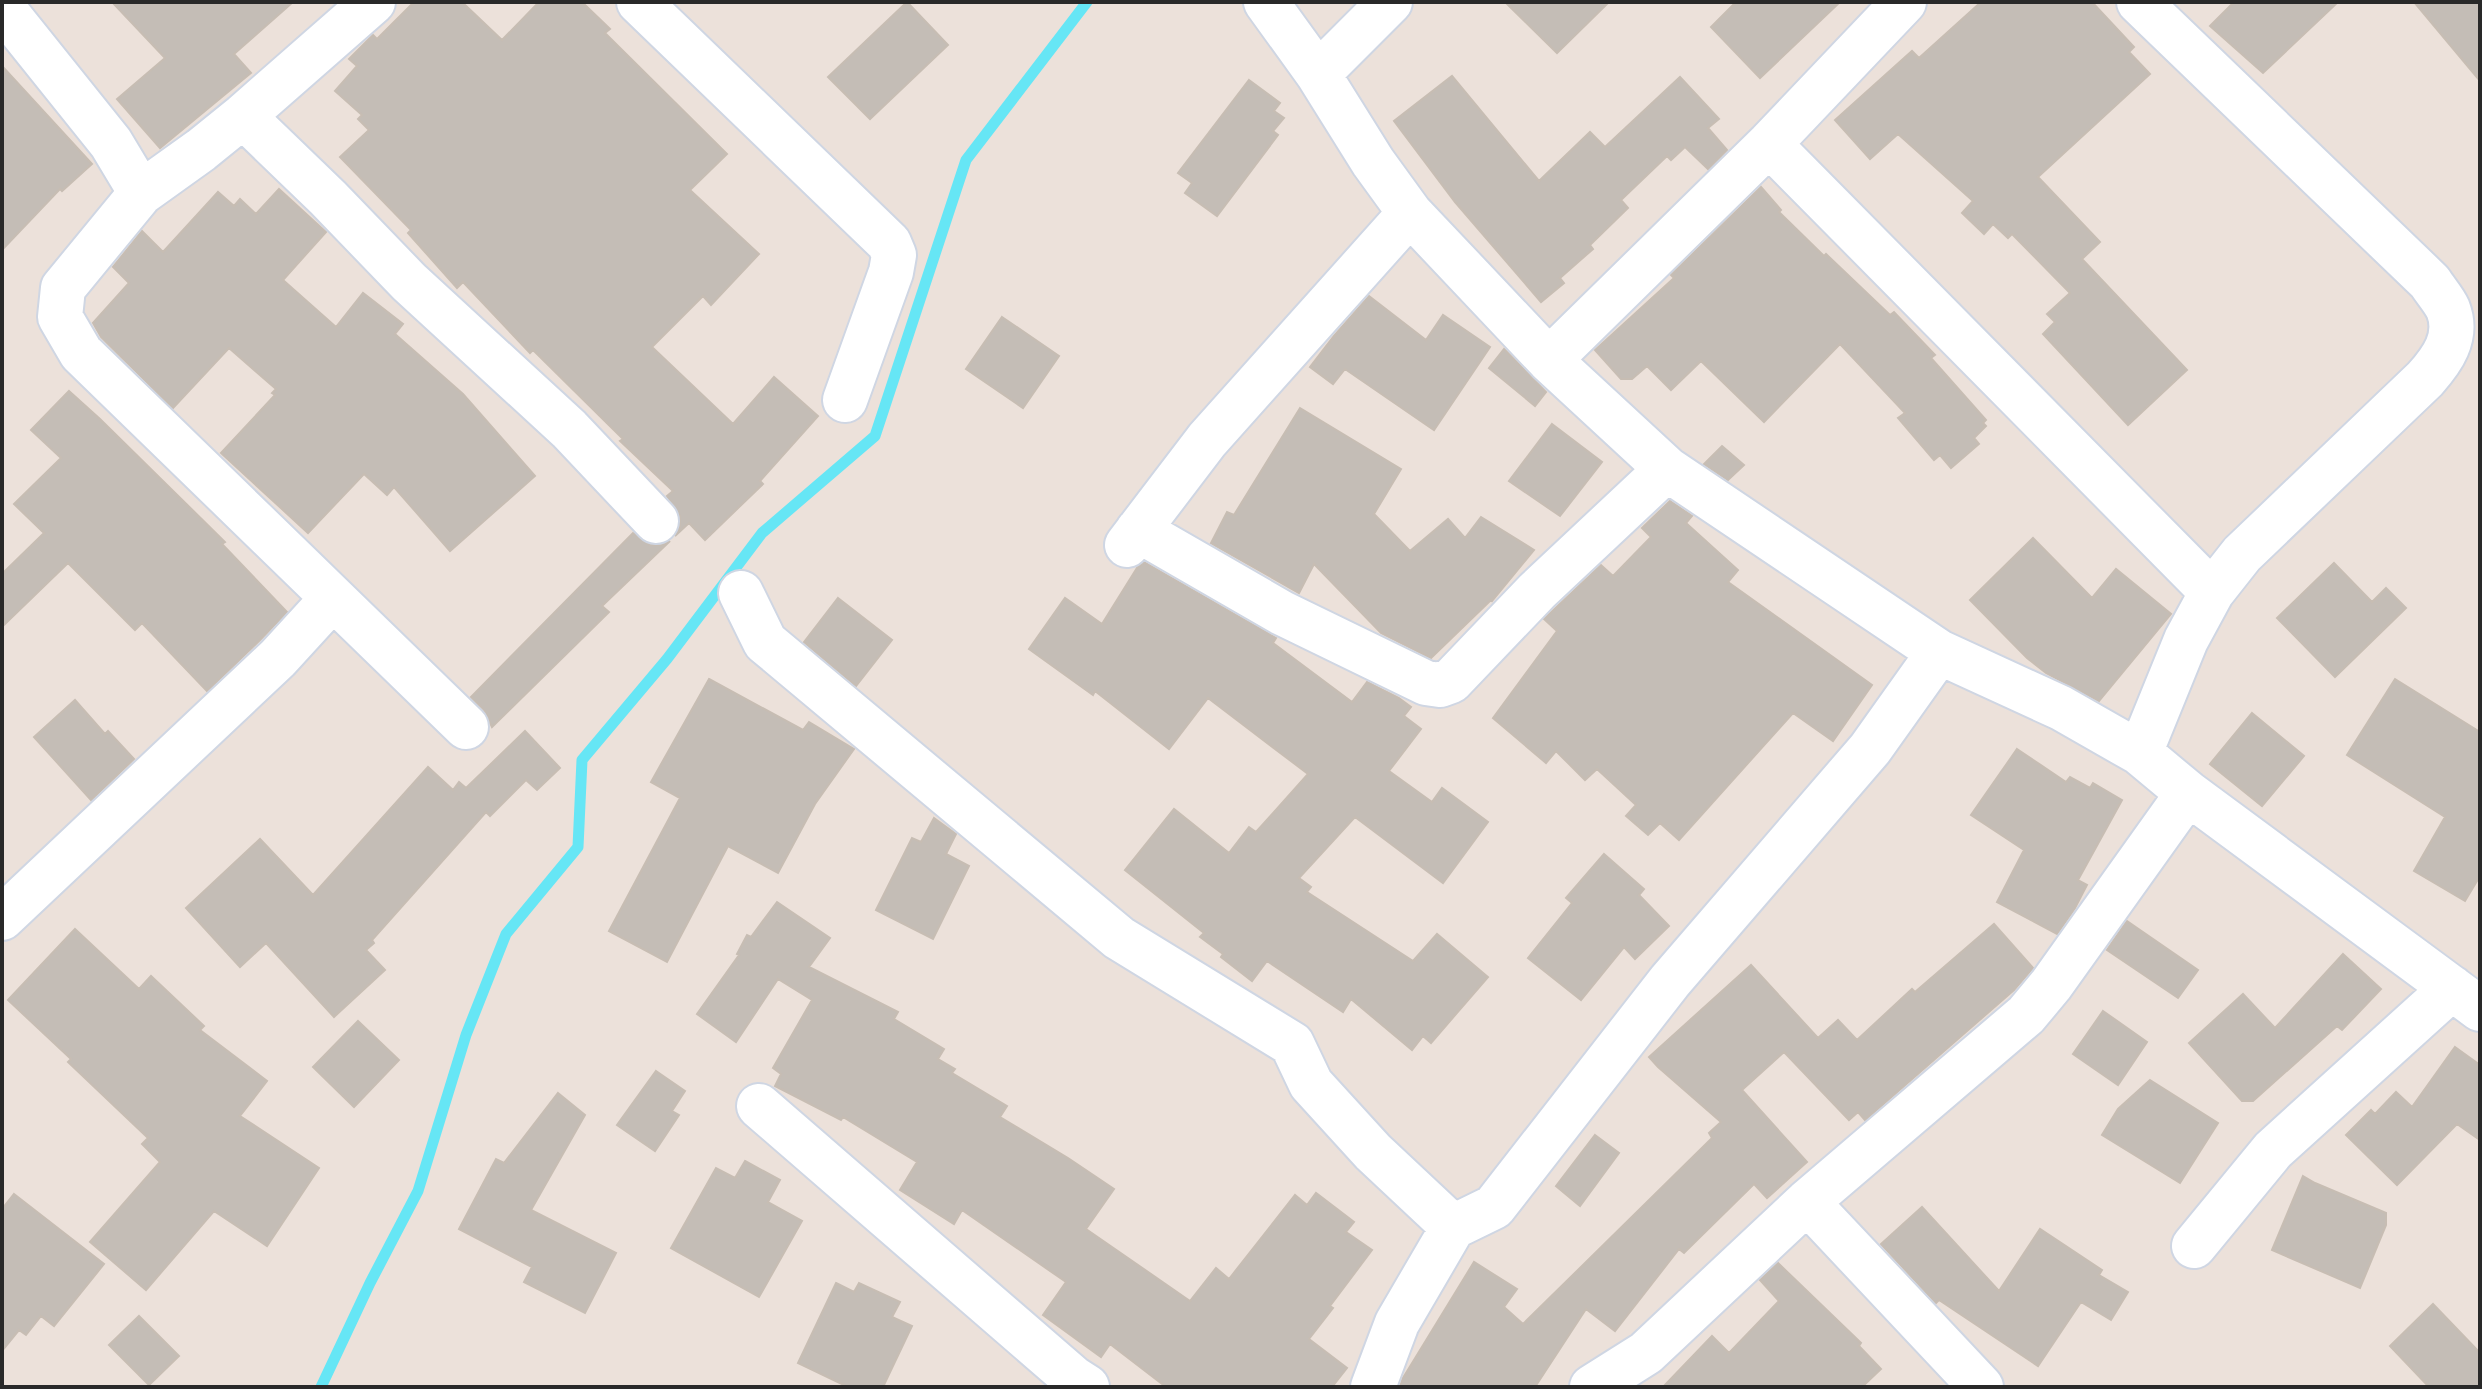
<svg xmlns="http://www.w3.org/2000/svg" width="2482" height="1389" viewBox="0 0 2482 1389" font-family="'Source Sans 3',sans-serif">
  <rect width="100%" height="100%" fill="#ece1da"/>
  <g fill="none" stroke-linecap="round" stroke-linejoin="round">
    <path stroke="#66e6f5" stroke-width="11" d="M 321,1387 L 370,1283 L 418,1191 L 466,1035 L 506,934 L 578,847 L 582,760 L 667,659 L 762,533 L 875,436 L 966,160 L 1087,2"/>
  </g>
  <path fill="#c4bdb6" stroke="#c7bdb3" stroke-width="2" d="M 112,2 L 293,2 L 234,54 L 251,73 L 160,148 L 117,99 L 165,58 Z
    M 414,2 L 462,2 L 502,40 L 539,2 L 582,2 L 610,29 L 605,33 L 727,154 L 690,190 L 759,254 L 711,305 L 703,296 L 652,347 L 733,424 L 774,377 L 818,416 L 760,481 L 763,484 L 705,540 L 689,523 L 675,536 L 680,527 L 680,516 L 667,496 L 673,491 L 620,441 L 623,439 L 533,350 L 530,353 L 463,282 L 457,288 L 408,233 L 411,230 L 340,157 L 369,130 L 358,119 L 362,115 L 335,91 L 357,66 L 349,59 L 373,35 L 377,39 Z
    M 907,2 L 948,45 L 870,119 L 828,77 Z
    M 1505,2 L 1609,2 L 1557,53 Z
    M 1736,2 L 1840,2 L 1760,78 L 1711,27 Z
    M 1981,2 L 2092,2 L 2134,47 L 2129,52 L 2150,74 L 2038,177 L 2100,242 L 2082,259 L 2187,370 L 2128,425 L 2043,334 L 2055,322 L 2047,314 L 2070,293 L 2012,234 L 2008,238 L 1993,224 L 1984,234 L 1962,213 L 1973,201 L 1898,134 L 1870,159 L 1835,120 L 1912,51 L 1919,58 Z
    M 2234,2 L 2338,2 L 2263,73 L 2210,26 Z
    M 2414,2 L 2480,2 L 2480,81 Z
    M 2,66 L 92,164 L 62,191 L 60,189 L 2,250 Z
    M 1452,76 L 1539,181 L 1590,132 L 1605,147 L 1680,77 L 1719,119 L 1708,128 L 1727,150 L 1708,169 L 1685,147 L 1671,160 L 1667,156 L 1621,200 L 1628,208 L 1590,245 L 1593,249 L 1560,278 L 1564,283 L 1541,302 L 1455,202 L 1394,121 Z
    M 1249,80 L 1280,103 L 1274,111 L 1284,118 L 1273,131 L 1278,135 L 1217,216 L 1185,193 L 1192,183 L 1178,173 Z
    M 1761,187 L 1781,210 L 1779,212 L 1824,256 L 1826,254 L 1890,315 L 1894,312 L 1935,355 L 1931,358 L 1986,420 L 1983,423 L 1986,426 L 1974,438 L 1979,444 L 1951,468 L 1940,455 L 1934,460 L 1898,418 L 1905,413 L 1840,344 L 1764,422 L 1701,361 L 1671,390 L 1647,366 L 1632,379 L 1621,379 L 1595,350 L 1674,278 L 1671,275 Z
    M 279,189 L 326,232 L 283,280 L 336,327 L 363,293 L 403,324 L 395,334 L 463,394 L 535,476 L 450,551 L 394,487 L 387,495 L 364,474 L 308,533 L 221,453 L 275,395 L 272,393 L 276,389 L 229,348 L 173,408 L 101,337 L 93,323 L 129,283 L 113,267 L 142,231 L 163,252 L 218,192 L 234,206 L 240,199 L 256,214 Z
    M 1369,296 L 1426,340 L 1443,315 L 1490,347 L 1434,430 L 1345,369 L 1333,384 L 1310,367 L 1334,336 Z
    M 1002,317 L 1059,356 L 1023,408 L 966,369 Z
    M 1504,349 L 1546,392 L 1535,406 L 1489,368 Z
    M 69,391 L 100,419 L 225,542 L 222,544 L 287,612 L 260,640 L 207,691 L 142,623 L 135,630 L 68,563 L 2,627 L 2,574 L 44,533 L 14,504 L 61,458 L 31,430 Z
    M 1300,408 L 1401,469 L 1374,514 L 1410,551 L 1448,519 L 1465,538 L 1481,517 L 1534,550 L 1492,601 L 1491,600 L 1431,658 L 1381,633 L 1314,564 L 1299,593 L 1211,543 L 1227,512 L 1234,515 Z
    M 1552,424 L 1602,462 L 1560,516 L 1509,481 Z
    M 1722,446 L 1744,465 L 1728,480 L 1704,464 Z
    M 1670,501 L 1692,516 L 1686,523 L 1738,570 L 1728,582 L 1872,685 L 1833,741 L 1793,713 L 1679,840 L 1660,823 L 1648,835 L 1626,816 L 1636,805 L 1597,769 L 1585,780 L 1556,751 L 1546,763 L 1493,718 L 1557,631 L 1544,619 L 1601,565 L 1613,576 L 1651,537 L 1642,528 Z
    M 633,533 L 650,545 L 661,545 L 670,541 L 602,606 L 609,612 L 492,727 L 484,710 L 471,697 Z
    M 2033,538 L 2092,598 L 2116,569 L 2171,614 L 2099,701 L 2046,673 L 2027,658 L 1970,600 Z
    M 1144,562 L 1276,638 L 1273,643 L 1352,702 L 1367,682 L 1399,698 L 1411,707 L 1404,716 L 1421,729 L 1389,771 L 1432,802 L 1442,788 L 1488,822 L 1443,883 L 1355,817 L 1299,878 L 1311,887 L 1307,892 L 1413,961 L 1437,934 L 1488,977 L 1431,1043 L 1423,1036 L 1412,1050 L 1351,999 L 1343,1012 L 1267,961 L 1252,981 L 1221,957 L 1223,954 L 1200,937 L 1204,933 L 1125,870 L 1174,809 L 1229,853 L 1249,827 L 1256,832 L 1308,774 L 1208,698 L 1169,749 L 1095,691 L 1093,695 L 1029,649 L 1065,598 L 1102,624 L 1137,568 Z
    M 2334,563 L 2372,602 L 2386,588 L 2406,608 L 2335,677 L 2277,618 Z
    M 838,598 L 892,640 L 856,686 L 804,642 Z
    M 709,679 L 803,730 L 809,722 L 854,749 L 815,804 L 778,873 L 728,846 L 667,962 L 609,931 L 680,798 L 651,782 Z
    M 2395,679 L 2480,732 L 2480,876 L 2465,901 L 2414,871 L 2445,817 L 2347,755 Z
    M 75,700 L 105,734 L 108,731 L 134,759 L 91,800 L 34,737 Z
    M 2252,713 L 2304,756 L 2262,806 L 2210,764 Z
    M 525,731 L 560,768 L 537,790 L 526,780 L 490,816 L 486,812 L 372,940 L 374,943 L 366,950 L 385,970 L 334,1017 L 266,943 L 240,967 L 186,908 L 260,839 L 313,895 L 428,767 L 453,790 L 459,782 L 466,788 Z
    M 2017,749 L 2066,782 L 2070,777 L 2090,788 L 2093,783 L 2122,800 L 2078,880 L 2087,885 L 2075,908 L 2057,934 L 1997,902 L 2024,850 L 1971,815 Z
    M 934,818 L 956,834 L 946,854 L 969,866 L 933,939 L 876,910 L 912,838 L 921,842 Z
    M 1604,854 L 1644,889 L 1639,895 L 1669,926 L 1635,959 L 1624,947 L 1581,1000 L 1528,958 L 1572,903 L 1566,898 Z
    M 777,902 L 830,938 L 809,967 L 898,1012 L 894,1019 L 944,1049 L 938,1059 L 955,1069 L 952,1073 L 1007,1106 L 1000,1117 L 1068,1158 L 1114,1189 L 1086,1229 L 1190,1301 L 1216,1268 L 1229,1279 L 1295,1195 L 1307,1205 L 1316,1193 L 1354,1222 L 1346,1232 L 1372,1250 L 1330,1306 L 1333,1308 L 1309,1339 L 1347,1368 L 1332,1387 L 1166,1387 L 1110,1344 L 1101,1357 L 1043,1315 L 1066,1282 L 962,1210 L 954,1224 L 900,1190 L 917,1162 L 843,1117 L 841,1120 L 775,1086 L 781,1074 L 773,1068 L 812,1000 L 778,979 L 736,1042 L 697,1014 L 739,955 L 737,954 L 747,935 L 751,937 Z
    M 2127,921 L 2198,970 L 2178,998 L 2107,950 Z
    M 1994,924 L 2033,968 L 2014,990 L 1865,1120 L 1858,1112 L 1849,1120 L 1784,1052 L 1742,1090 L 1807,1162 L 1767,1198 L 1754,1184 L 1684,1253 L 1679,1249 L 1615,1331 L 1586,1309 L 1535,1387 L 1400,1387 L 1403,1378 L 1474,1262 L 1517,1289 L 1504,1307 L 1523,1324 L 1712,1138 L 1709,1133 L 1721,1122 L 1658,1067 L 1649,1057 L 1751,965 L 1818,1038 L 1838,1020 L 1857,1040 L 1912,989 L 1915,992 Z
    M 75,929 L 139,989 L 151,976 L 204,1026 L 200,1030 L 267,1081 L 240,1116 L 319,1168 L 267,1246 L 214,1211 L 146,1290 L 90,1242 L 160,1162 L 142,1144 L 148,1138 L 68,1062 L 71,1059 L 8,1000 Z
    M 2343,954 L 2381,989 L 2342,1030 L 2337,1026 L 2253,1101 L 2242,1101 L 2189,1043 L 2243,994 L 2275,1028 Z
    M 2103,1011 L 2147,1042 L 2118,1085 L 2073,1054 Z
    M 358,1021 L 399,1060 L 354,1107 L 313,1067 Z
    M 2455,1047 L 2480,1065 L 2480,1140 L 2457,1124 L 2397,1185 L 2346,1135 L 2371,1110 L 2375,1114 L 2396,1092 L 2412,1107 Z
    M 656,1071 L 685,1091 L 672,1111 L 679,1115 L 655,1151 L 617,1125 Z
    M 2150,1080 L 2218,1123 L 2180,1183 L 2102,1135 L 2118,1109 Z
    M 558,1093 L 585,1115 L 531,1210 L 616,1253 L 585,1313 L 524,1282 L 532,1267 L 459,1229 L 496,1159 L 504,1163 Z
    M 1595,1135 L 1619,1153 L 1580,1206 L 1556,1186 Z
    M 745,1161 L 780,1180 L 768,1202 L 802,1221 L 759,1297 L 671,1248 L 716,1168 L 735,1178 Z
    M 2303,1176 L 2315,1183 L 2386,1213 L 2386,1225 L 2360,1288 L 2272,1250 Z
    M 14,1194 L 104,1264 L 54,1326 L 41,1316 L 26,1335 L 19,1330 L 2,1351 L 2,1209 Z
    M 1922,1207 L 1999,1291 L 2040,1229 L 2102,1270 L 2099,1275 L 2128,1292 L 2111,1320 L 2081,1302 L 2038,1366 L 1939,1300 L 1936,1303 L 1881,1244 Z
    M 1778,1263 L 1861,1343 L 1859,1346 L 1881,1369 L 1862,1387 L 1663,1387 L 1712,1336 L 1729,1353 L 1779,1301 L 1760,1280 Z
    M 836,1283 L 854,1292 L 859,1283 L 900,1302 L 892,1317 L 912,1326 L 883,1387 L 848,1387 L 798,1363 Z
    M 2433,1304 L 2480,1353 L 2480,1387 L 2429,1387 L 2390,1346 Z
    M 139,1316 L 179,1356 L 149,1385 L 109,1345 Z"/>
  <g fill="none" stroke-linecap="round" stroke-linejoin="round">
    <defs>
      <path id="minor" d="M 373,2 L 243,116 L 201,150 L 141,193 L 63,288 L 60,317 L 81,353 L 466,727
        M 639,2 L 889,243 L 894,255 L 891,272 L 845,400
        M 1266,2 L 1318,74 L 1373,162 L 1410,213 L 1549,360 L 1667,469 L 1939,652 L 2061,708 L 2140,753 L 2188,793 L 2480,1009
        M 2139,2 L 2430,282 C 2435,290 2444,300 2448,309 C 2459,337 2442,360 2425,379 L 2242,554 L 2212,592 L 2186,640 L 2140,753
        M 2,7 L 111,143 L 141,193
        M 1318,74 L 1390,2
        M 243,116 L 328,198 L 409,282 L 569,429 L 656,521
        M 1769,144 L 2212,592
        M 1549,360 L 1769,144 L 1904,2
        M 1138,530 L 1282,613 L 1426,683 L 1440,685 L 1451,681 L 1537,591 L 1667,469
        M 1127,545 L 1207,440 L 1410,213
        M 741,593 L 765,642 L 1119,938 L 1292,1044 L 1311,1084 L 1373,1152 L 1453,1227
        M 2,918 L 278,658 L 332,599
        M 759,1106 L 1073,1378 L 1087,1387
        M 1807,1202 L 1981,1387
        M 2194,1246 L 2273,1150 L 2452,988
        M 1373,1387 L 1397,1323 L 1453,1227 L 1494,1207 L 1670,981 L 1870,749 L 1939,652
        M 1592,1387 L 1646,1353 L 1807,1202 L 2026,1015 L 2051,985 L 2188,793"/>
    </defs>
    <use href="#minor" stroke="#cfd6e3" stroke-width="48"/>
    <use href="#minor" stroke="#fff" stroke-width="44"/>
  </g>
  <rect width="2482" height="1389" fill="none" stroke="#292929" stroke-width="8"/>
</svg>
